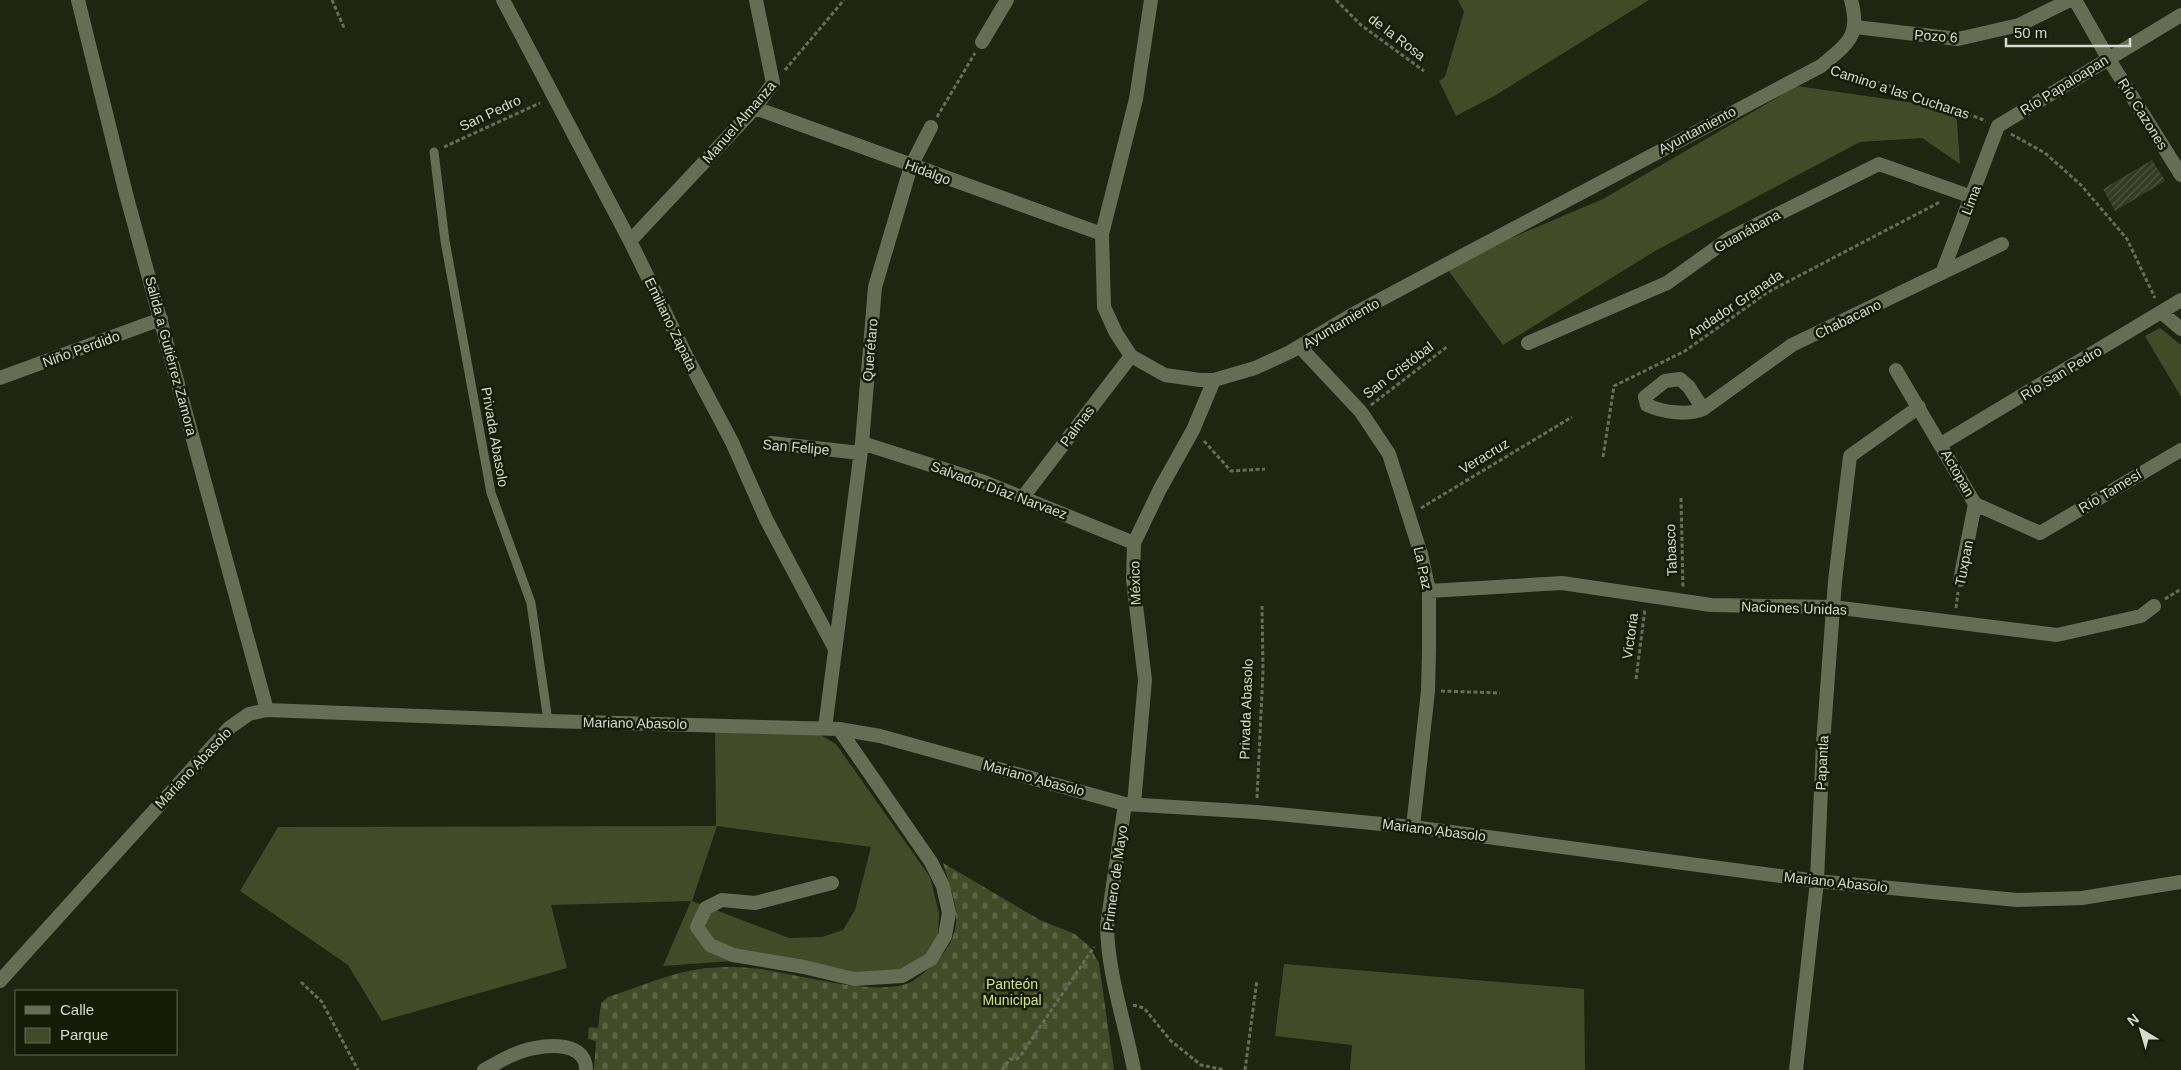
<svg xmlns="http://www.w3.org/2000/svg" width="2181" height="1070" viewBox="0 0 2181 1070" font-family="Arial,sans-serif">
  <defs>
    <pattern id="cemetery-stones" width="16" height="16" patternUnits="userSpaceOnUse" patternTransform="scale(1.25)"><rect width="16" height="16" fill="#424b27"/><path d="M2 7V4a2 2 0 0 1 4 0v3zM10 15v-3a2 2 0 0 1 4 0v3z" fill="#5d6445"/></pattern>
    <pattern id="building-hatch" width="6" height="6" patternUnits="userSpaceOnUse" patternTransform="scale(1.25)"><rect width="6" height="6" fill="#343a25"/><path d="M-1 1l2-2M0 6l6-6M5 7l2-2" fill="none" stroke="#515643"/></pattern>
  </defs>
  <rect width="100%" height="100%" fill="#1f2510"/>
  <path fill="#424b27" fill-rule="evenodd" d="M 1458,0 L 1649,0 L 1496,95 L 1456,116 L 1439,81 L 1445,77 L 1464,12 Z
    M 1797,86 L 1956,109 L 1960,164 L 1922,138 L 1860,142 L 1655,251 L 1503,345 L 1445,266 L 1603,199 Z
    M 2160,328 L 2181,345 L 2181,397 L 2145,336 Z
    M 715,731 L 817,733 L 836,744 L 930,877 L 939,913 L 938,936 L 926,957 L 905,971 L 875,977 L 746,960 L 663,966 L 691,901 L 551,905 L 567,968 L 382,1021 L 348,965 L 240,891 L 278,827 L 716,826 ZM 717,826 L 871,847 L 855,910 L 843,930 L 822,937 L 789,938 L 692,901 Z
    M 1284,964 L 1584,989 L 1585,1070 L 1350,1070 L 1352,1045 L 1275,1036 Z"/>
  <path fill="url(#cemetery-stones)" d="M 943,863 L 1040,920 L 1075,934 L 1089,946 L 1099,963 L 1114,1070 L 594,1070 L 596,1041 L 588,1039 L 589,1027 L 598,1028 L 601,1003 L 608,997 C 640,987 676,970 710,968 C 726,966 744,967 760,969 C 797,974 881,999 913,981 C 921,976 927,970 934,964 C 969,930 955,903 943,863 Z"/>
  <path fill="url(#building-hatch)" d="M 2152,160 L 2165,181 L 2115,211 L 2103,189 Z"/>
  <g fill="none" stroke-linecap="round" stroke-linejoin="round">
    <path stroke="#686d5b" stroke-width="3" stroke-dasharray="4 2.5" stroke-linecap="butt" d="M 332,0 L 345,30
      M 1336,0 L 1361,25 L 1424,71
      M 785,70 L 844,0
      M 1838,71 L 1911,92 L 1986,121
      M 937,117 L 975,53
      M 2011,134 L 2045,153 L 2081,185 L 2127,239 L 2155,298
      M 444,147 L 540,103
      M 1371,405 L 1448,346
      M 1204,441 L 1231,471 L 1265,469
      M 1603,457 L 1614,386 L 1685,351 L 1768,292 L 1940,202
      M 1681,498 L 1683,588
      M 1421,508 L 1572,417
      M 2165,599 L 2181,589
      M 1956,608 L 1958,592
      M 1636,679 L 1645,609
      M 1441,691 L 1500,693
      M 1257,798 L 1263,671 L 1262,606
      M 301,982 L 322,1002 L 358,1070
      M 1133,1005 L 1144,1008 L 1171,1041 L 1201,1065 L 1225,1070
      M 1002,1070 L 1010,1059 L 1017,1059 L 1021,1055 L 1094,947
      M 1245,1070 L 1257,980"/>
    <path stroke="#666d55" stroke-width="9" d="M 434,152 L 445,241 L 491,493 L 531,603 L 548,721"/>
    <path stroke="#666d55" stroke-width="14" d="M 78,0 L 126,194 L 267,710
      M 503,0 L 630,241 L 688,359 L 732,442 L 766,519 L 835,649
      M 2075,0 L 2108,58 L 2181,175
      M 1855,27 L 1958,39 L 2019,25 L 2070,0
      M 982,42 L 1007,0
      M 755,108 L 1102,234
      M 630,241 L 755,108 L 773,83 L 756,0
      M 1942,273 L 1998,126 L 2181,15
      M 2161,312 L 2181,329
      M 1528,343 L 1667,283 L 1730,238 L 1879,164 L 1972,197
      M 1300,347 L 1361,412 L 1389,454 L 1421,554 L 1429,591 L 1429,651 L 1428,691 L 1413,827
      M 1896,370 L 1975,504 L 2040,533 L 2181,450
      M 0,378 L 161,319
      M 1703,409 L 1689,387 L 1680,379 L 1665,381 L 1645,397 L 1647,405 C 1662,412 1688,416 1703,409 L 1792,345 L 2002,244
      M 771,443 L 860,453
      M 862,443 L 984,482 L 1134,543
      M 1941,444 L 2181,300
      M 1023,497 L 1131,356
      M 1960,580 L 1975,504
      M 1429,591 L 1562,583 L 1711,605 L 1833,607 L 2057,635 L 2141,616 L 2154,606
      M 825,728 L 862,443 L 875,287 L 911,166 L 931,127
      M 1125,804 L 1107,926 C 1108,976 1125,1022 1134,1070
      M 1134,804 L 1145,680 L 1133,580 L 1134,543 L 1160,489 L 1193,430 L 1214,380
      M 832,883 L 755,903 L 722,900 L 706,908 L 697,927 L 710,945 L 733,955 L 804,967 L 854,979 L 902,976 L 931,959 L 945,936 L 949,913 L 943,886 L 931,862 L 839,729
      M 0,981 L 229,728 L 249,714 L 267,710 L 548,721 L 839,729 L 880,736 L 1125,804 L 1256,812 L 1413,827 L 1817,881 L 2017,900 L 2082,898 L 2181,882
      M 484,1070 C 494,1065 504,1058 515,1054 C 534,1045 587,1037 586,1070
      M 1796,1070 L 1817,881 L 1823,744 L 1835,581 L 1850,456 L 1919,407"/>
    <path stroke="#666d55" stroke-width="14" d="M 1151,0 L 1136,99 L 1102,234 L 1104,307 L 1116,333 L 1131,356 L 1165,375 L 1200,380 L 1214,380 L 1255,368 L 1290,352 L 1350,316 L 1462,256 L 1821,66 C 1848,43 1861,37 1851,0"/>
  </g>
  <g text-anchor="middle" stroke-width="5" stroke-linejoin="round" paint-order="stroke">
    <g font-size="14" fill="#d7dbcd" stroke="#161b07">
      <text transform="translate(1936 36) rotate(4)" y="5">Pozo 6</text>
      <text transform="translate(1397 37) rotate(37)" y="5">de la Rosa</text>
      <text transform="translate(2064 85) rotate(-32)" y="5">Río Papaloapan</text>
      <text transform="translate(1900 92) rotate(18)" y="5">Camino a las Cucharas</text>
      <text transform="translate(490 113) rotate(-25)" y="5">San Pedro</text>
      <text transform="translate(2143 114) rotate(58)" y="5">Río Cazones</text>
      <text transform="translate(739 122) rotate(-49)" y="5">Manuel Almanza</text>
      <text transform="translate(1697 130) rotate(-28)" y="5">Ayuntamiento</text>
      <text transform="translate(928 172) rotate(20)" y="5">Hidalgo</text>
      <text transform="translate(1971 200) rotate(-69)" y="5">Lima</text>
      <text transform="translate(1747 231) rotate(-29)" y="5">Guanábana</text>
      <text transform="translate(1735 304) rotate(-34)" y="5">Andador Granada</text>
      <text transform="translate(1848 319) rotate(-26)" y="5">Chabacano</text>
      <text transform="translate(1341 323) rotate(-30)" y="5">Ayuntamiento</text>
      <text transform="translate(671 324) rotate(64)" y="5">Emiliano Zapata</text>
      <text transform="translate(81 349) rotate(-20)" y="5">Niño Perdido</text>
      <text transform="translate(870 350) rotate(-85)" y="5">Querétaro</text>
      <text transform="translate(171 356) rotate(75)" y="5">Salida a Gutiérrez Zamora</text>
      <text transform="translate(1398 370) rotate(-37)" y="5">San Cristóbal</text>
      <text transform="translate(2061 373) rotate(-31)" y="5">Río San Pedro</text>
      <text transform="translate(1077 426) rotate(-53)" y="5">Palmas</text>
      <text transform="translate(495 437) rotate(80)" y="5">Privada Abasolo</text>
      <text transform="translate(796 447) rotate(5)" y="5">San Felipe</text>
      <text transform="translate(1484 456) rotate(-31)" y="5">Veracruz</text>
      <text transform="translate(1958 473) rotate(60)" y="5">Actopan</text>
      <text transform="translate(999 490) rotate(20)" y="5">Salvador Díaz Narvaez</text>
      <text transform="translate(2110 491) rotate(-31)" y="5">Río Tamesí</text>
      <text transform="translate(1671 550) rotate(-92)" y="5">Tabasco</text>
      <text transform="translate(1964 563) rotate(-79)" y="5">Tuxpan</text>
      <text transform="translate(1423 568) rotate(78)" y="5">La Paz</text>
      <text transform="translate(1135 583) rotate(-92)" y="5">México</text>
      <text transform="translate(1794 608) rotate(2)" y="5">Naciones Unidas</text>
      <text transform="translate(1630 636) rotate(-82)" y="5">Victoria</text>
      <text transform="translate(1246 709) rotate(-88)" y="5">Privada Abasolo</text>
      <text transform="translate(635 723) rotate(1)" y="5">Mariano Abasolo</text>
      <text transform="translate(1822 763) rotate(-87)" y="5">Papantla</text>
      <text transform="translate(193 768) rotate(-47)" y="5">Mariano Abasolo</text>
      <text transform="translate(1034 778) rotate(15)" y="5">Mariano Abasolo</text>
      <text transform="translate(1434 830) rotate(7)" y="5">Mariano Abasolo</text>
      <text transform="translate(1115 878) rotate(-82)" y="5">Primero de Mayo</text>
      <text transform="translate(1836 882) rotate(6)" y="5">Mariano Abasolo</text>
    </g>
    <g font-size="14" fill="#cce48a" stroke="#161b07">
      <text x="1012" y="989">Panteón<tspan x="1012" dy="16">Municipal</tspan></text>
    </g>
  </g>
  <rect x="15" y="990" width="162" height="65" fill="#161b07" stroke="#636856"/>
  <rect x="25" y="1006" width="25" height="8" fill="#666d55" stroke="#636856"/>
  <text x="60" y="1015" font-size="15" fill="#d7dbcd">Calle</text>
  <rect x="25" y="1028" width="25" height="15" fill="#424b27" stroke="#636856"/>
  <text x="60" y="1040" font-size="15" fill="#d7dbcd">Parque</text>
  <g transform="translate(2141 1030) rotate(322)" stroke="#161b07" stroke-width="4" paint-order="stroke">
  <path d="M0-4L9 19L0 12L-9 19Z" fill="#d7dbcd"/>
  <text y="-8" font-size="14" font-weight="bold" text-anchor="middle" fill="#d7dbcd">N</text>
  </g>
  <path d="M2006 38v8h124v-8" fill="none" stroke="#d7dbcd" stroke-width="2.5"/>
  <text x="2014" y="38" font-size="15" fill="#d7dbcd" stroke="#161b07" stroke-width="4" paint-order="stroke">50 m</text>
</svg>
